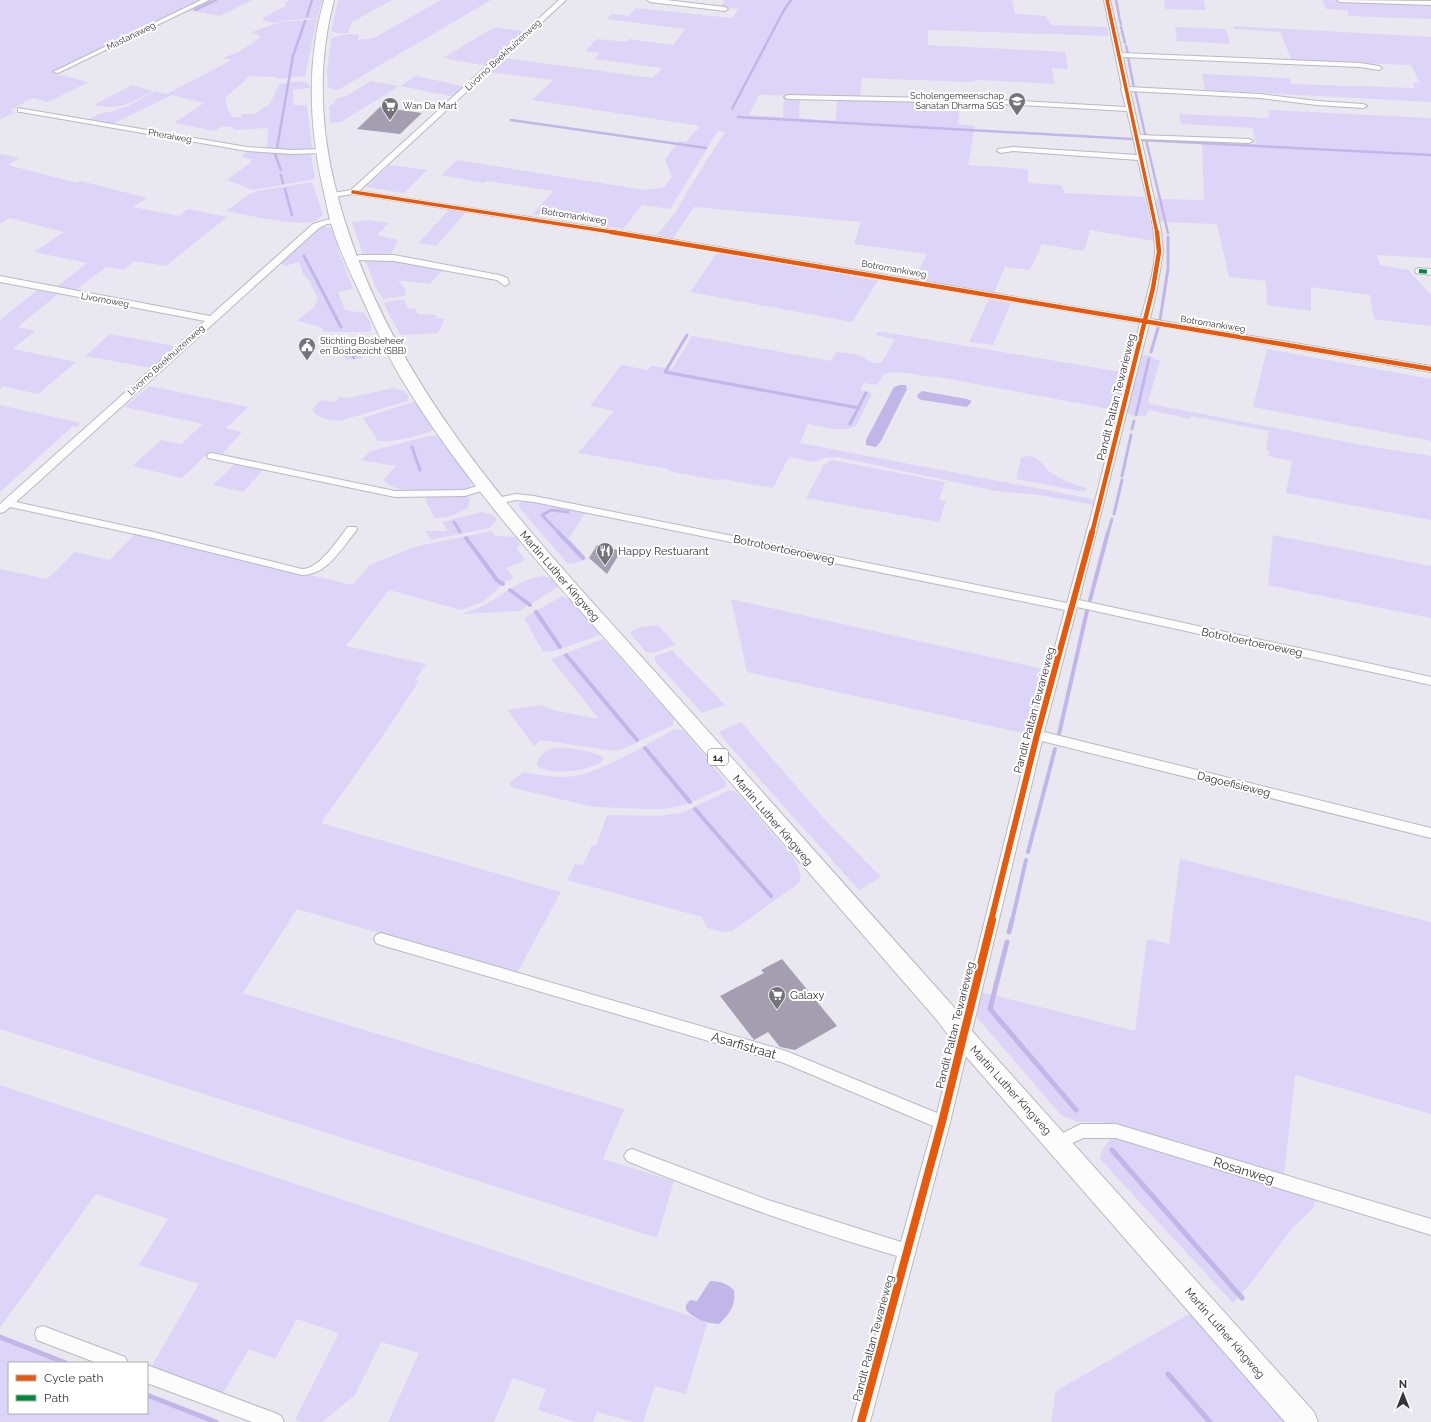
<svg xmlns="http://www.w3.org/2000/svg" width="1431" height="1422" viewBox="0 0 1431 1422" font-family="Raleway,sans-serif">
  <rect width="100%" height="100%" fill="#e9e8f0"/>
  <path fill="#dcd5f7" d="M 0,0 L 202,0 L 51,73 L 89,82 L 48,102 L 33,98 L 10,110 L 15,112 L 0,120 Z
    M 207,0 L 252,0 L 220,16 L 187,10 Z
    M 290,0 L 323,0 L 317,18 L 289,20 L 274,23 L 261,19 L 287,5 L 284,3 Z
    M 338,0 L 392,0 L 352,22 L 348,33 L 337,33 L 331,31 Z
    M 441,0 L 491,0 L 338,90 L 328,88 L 327,71 L 331,39 C 339,34 350,33 359,35 L 358,40 L 374,38 Z
    M 721,0 L 1012,0 L 1015,14 L 1046,16 L 1051,25 L 1107,27 L 1109,36 L 928,30 L 928,45 L 1065,52 L 1068,69 L 1052,68 L 1054,84 L 979,80 L 971,82 L 862,78 L 860,97 L 759,95 L 749,115 L 783,117 L 784,98 L 800,98 L 799,118 L 836,121 L 837,98 L 961,102 L 958,124 L 975,126 L 968,165 L 1028,169 L 1028,183 L 1061,185 L 1065,193 L 1145,197 L 1154,241 L 1090,230 L 1084,251 L 1042,244 L 1030,270 L 1005,267 L 994,293 L 914,279 L 927,254 L 854,244 L 861,222 L 694,207 L 673,238 L 657,235 L 675,213 L 688,190 L 725,132 L 718,131 L 670,209 L 642,205 L 623,229 L 533,214 L 553,191 L 487,181 L 484,183 L 441,175 L 457,160 L 645,190 L 664,187 L 672,177 L 665,159 L 679,141 L 686,142 L 700,126 L 532,100 L 553,80 L 489,72 L 504,58 L 653,78 L 662,68 L 594,59 L 600,53 L 585,51 L 597,39 L 628,42 L 629,39 L 673,45 L 686,29 L 606,19 L 612,14 L 629,16 L 636,8 L 732,18 L 739,9 L 719,7 L 725,1 Z
    M 1164,0 L 1204,0 L 1206,10 L 1165,9 Z
    M 1322,0 L 1431,4 L 1431,19 L 1349,16 L 1347,10 L 1326,9 Z
    M 317,19 L 305,76 L 279,79 L 276,77 L 250,76 L 225,98 L 228,110 L 232,117 L 241,117 L 242,114 L 254,114 L 270,104 L 279,84 L 299,81 L 309,84 L 310,88 L 293,90 L 294,105 L 307,105 L 312,147 L 310,150 L 267,150 L 268,128 L 232,130 L 235,128 L 222,126 L 215,131 L 174,123 L 204,103 L 172,95 L 110,125 L 86,121 L 101,113 L 110,112 L 128,106 L 155,91 L 167,94 L 224,64 L 231,60 L 222,58 L 239,52 L 261,37 L 252,32 L 281,22 Z
    M 1233,26 L 1431,37 L 1431,102 L 1205,90 L 1202,74 L 1289,78 L 1292,84 L 1415,88 L 1413,82 L 1420,83 L 1411,65 L 1292,61 L 1280,32 L 1234,29 Z
    M 495,27 L 526,32 L 488,66 L 443,58 Z
    M 1175,27 L 1226,29 L 1230,44 L 1177,41 Z
    M 416,76 L 467,87 L 455,97 L 400,86 Z
    M 371,81 L 399,86 L 341,122 L 330,123 L 329,106 L 333,104 L 337,98 L 346,96 Z
    M 132,85 L 153,91 C 130,103 121,111 94,105 Z
    M 1269,110 L 1431,118 L 1431,258 L 1377,255 L 1380,265 L 1408,270 L 1431,295 L 1431,326 L 1374,319 L 1370,295 L 1311,287 L 1311,311 L 1267,305 L 1266,281 L 1229,277 L 1217,224 L 1159,222 L 1155,199 L 1204,200 L 1202,141 L 1256,144 L 1253,128 L 1181,124 L 1179,114 L 1269,118 Z
    M 251,151 L 311,154 L 315,179 L 253,190 L 227,180 L 251,162 L 251,159 L 242,157 L 245,152 Z
    M 0,154 L 20,158 L 8,165 L 77,183 L 81,181 L 147,198 L 133,207 L 179,216 L 188,209 L 227,217 L 166,266 L 135,261 L 123,270 L 106,267 L 74,291 L 55,288 L 87,263 L 34,252 L 64,232 L 9,218 L 0,224 Z
    M 390,165 L 427,170 L 404,193 L 366,187 Z
    M 312,182 L 323,214 C 320,218 318,221 313,222 C 292,226 248,215 226,211 L 249,194 L 258,191 Z
    M 451,208 L 468,210 L 436,246 L 418,243 Z
    M 369,220 L 389,223 L 377,235 L 398,240 L 390,256 L 363,255 L 352,222 Z
    M 323,227 L 335,228 L 339,251 L 353,289 L 338,292 L 345,310 L 364,313 L 371,323 L 371,331 L 366,332 L 325,332 L 318,326 L 297,321 L 314,307 L 318,299 L 309,281 L 303,274 L 299,262 L 285,266 L 280,263 L 314,231 Z
    M 718,252 L 878,280 L 852,322 L 690,292 Z
    M 377,258 L 444,269 L 430,284 L 398,280 L 406,290 L 404,296 L 383,299 L 376,288 L 365,260 Z
    M 39,289 L 59,293 L 18,327 L 35,331 L 13,349 L 76,362 L 38,394 L 3,386 L 0,389 L 0,320 Z
    M 989,299 L 1011,303 L 993,345 L 969,342 Z
    M 397,300 L 404,300 L 408,309 L 415,308 L 418,314 L 437,315 L 436,318 L 445,319 L 438,333 L 400,335 L 384,304 L 386,302 Z
    M 877,332 L 883,332 L 1121,372 L 1126,374 L 1117,405 L 1114,408 L 1110,409 L 933,376 L 932,377 C 922,376 892,368 884,375 C 881,378 880,382 876,385 L 864,383 L 860,391 L 866,391 L 872,394 L 856,426 C 842,433 823,427 808,424 L 800,443 L 1088,498 L 1095,501 L 1094,505 L 1040,495 L 996,491 L 838,457 L 823,458 L 815,462 L 789,457 L 773,488 L 722,479 L 716,480 L 668,471 L 669,469 L 578,453 L 614,411 L 590,406 L 621,365 L 648,370 L 651,366 L 672,369 L 692,336 L 831,361 L 836,352 C 843,353 855,353 861,356 C 869,360 872,366 882,362 L 895,339 L 876,335 Z
    M 110,334 L 175,346 L 151,368 L 85,356 Z
    M 341,338 L 370,340 L 356,342 L 362,358 L 346,360 L 337,347 L 332,346 L 329,342 L 332,339 Z
    M 1267,349 L 1431,379 L 1431,441 L 1253,407 Z
    M 1142,355 L 1148,355 L 1160,361 L 1148,402 L 1151,404 L 1362,445 L 1431,456 L 1431,520 L 1286,493 L 1292,461 L 1268,456 L 1269,450 L 1266,450 L 1269,431 L 1191,416 L 1190,419 L 1149,410 L 1146,416 L 1132,415 L 1126,412 L 1139,359 Z
    M 150,386 L 248,407 L 226,428 L 242,432 L 222,454 L 210,451 L 182,478 L 132,466 L 161,440 L 181,444 L 203,424 L 124,407 Z
    M 393,388 L 404,391 L 409,396 L 407,401 L 340,421 C 331,420 317,419 312,410 L 320,400 L 336,402 L 340,397 L 349,398 Z
    M 413,402 L 416,403 L 434,428 L 432,431 C 415,437 397,442 378,441 L 363,418 Z
    M 0,405 L 81,423 L 77,427 L 73,426 L 0,492 Z
    M 429,436 L 437,436 L 442,438 L 472,481 C 471,484 471,487 468,489 C 457,495 397,493 388,484 C 386,483 385,481 384,479 L 396,466 L 361,460 L 371,451 Z
    M 1028,456 C 1040,456 1044,469 1053,474 C 1064,481 1074,485 1086,488 L 1085,492 L 1016,479 L 1021,458 Z
    M 832,460 L 945,482 L 939,500 L 946,501 L 939,522 L 806,498 L 824,465 Z
    M 236,463 L 265,468 L 243,492 L 213,485 Z
    M 463,495 L 470,498 L 468,508 C 459,513 445,519 435,518 L 426,502 L 427,496 Z
    M 525,501 L 544,503 L 585,513 L 569,538 L 587,559 L 576,563 L 568,564 L 518,506 L 519,503 Z
    M 482,512 L 493,515 L 497,520 L 490,528 L 430,540 L 426,531 L 448,531 L 442,522 Z
    M 491,531 L 495,536 L 516,537 L 520,545 L 516,548 L 525,559 L 520,563 L 506,568 L 514,578 L 506,581 L 483,602 L 461,610 L 389,590 L 346,646 L 426,664 L 415,680 L 419,681 L 382,737 L 321,823 L 561,892 L 517,973 L 297,909 L 243,993 L 624,1109 L 603,1159 L 674,1181 L 657,1238 L 0,1029 L 0,569 L 47,579 L 75,552 L 110,560 L 136,533 L 352,585 L 370,565 L 414,547 Z
    M 1273,535 L 1431,566 L 1431,618 L 1268,585 Z
    M 543,576 L 551,578 L 557,585 L 557,588 L 519,611 L 462,614 C 470,611 478,608 486,604 C 505,594 521,578 543,576 Z
    M 562,596 L 572,600 L 600,635 L 554,651 L 543,652 L 524,618 Z
    M 731,599 L 1048,670 L 1031,735 L 747,672 Z
    M 658,625 L 676,645 L 653,653 L 646,652 L 629,632 L 642,627 Z
    M 603,639 L 674,719 L 673,725 L 623,749 L 614,751 L 541,740 L 534,746 L 507,710 L 541,705 L 552,710 L 599,719 L 551,659 Z
    M 673,650 L 673,651 L 725,705 L 702,713 L 655,661 L 655,656 Z
    M 741,722 L 827,822 L 881,877 L 859,890 L 727,743 L 719,732 Z
    M 675,729 L 683,730 L 723,778 L 726,782 L 726,786 L 723,788 L 685,805 L 663,809 L 651,809 L 594,807 L 513,788 L 510,785 L 510,782 L 524,772 C 540,775 558,779 575,776 C 606,770 647,744 675,729 Z
    M 553,748 C 563,747 599,751 604,759 C 596,771 547,777 537,765 C 538,756 545,751 553,748 Z
    M 730,790 L 736,792 L 791,855 C 797,864 803,872 799,883 L 732,931 L 724,932 L 707,928 L 702,917 L 567,880 L 575,864 L 583,865 L 592,845 L 596,846 L 607,815 L 656,816 L 681,813 Z
    M 1180,859 L 1431,922 L 1431,1114 L 1295,1075 L 1284,1176 L 1102,1122 L 1077,1122 L 1061,1115 L 974,1014 L 981,992 L 1135,1031 L 1147,939 L 1169,944 Z
    M 0,1085 L 693,1317 L 707,1323 L 686,1394 L 655,1386 L 643,1422 L 633,1422 L 597,1412 L 593,1422 L 575,1422 L 538,1410 L 546,1389 L 513,1378 L 494,1422 L 388,1422 L 419,1353 L 381,1342 L 355,1395 L 322,1422 L 302,1422 L 295,1420 L 339,1333 L 297,1319 L 275,1359 L 249,1349 L 223,1393 L 151,1367 L 199,1284 L 139,1265 L 168,1219 L 96,1194 L 0,1328 Z
    M 1116,1136 L 1313,1197 L 1315,1202 L 1313,1209 L 1293,1227 L 1255,1278 L 1233,1303 L 1100,1159 C 1102,1149 1106,1141 1116,1136 Z
    M 1191,1313 L 1286,1422 L 1051,1422 L 1056,1391 Z
    M 0,1337 L 66,1363 L 9,1363 L 9,1413 L 147,1413 L 147,1395 L 216,1422 L 0,1422 Z"/>
  <path fill="#c2b6e9" d="M 900,385 L 906,385 L 907,389 L 881,441 L 876,447 L 866,445 L 866,440 L 894,387 Z
    M 922,391 L 967,399 L 972,401 L 967,407 L 922,400 L 919,399 L 917,395 Z
    M 710,1281 C 720,1281 726,1283 734,1290 C 736,1305 730,1314 719,1324 C 706,1323 696,1320 686,1310 L 686,1305 L 690,1300 L 697,1301 Z"/>
  <g fill="none" stroke-linecap="round" stroke-linejoin="round">
    <path stroke="#c2b6e9" stroke-width="2.5" d="M 1116,0 L 1119,15
      M 195,10 L 216,0
      M 307,16 L 312,0
      M 1119,17 L 1121,24
      M 1121,27 L 1125,43
      M 1126,46 L 1128,54
      M 1128,57 L 1134,88
      M 1135,90 L 1145,134
      M 732,109 L 784,10 L 791,0
      M 738,117 L 1132,139
      M 511,120 L 706,148
      M 1142,140 L 1431,155
      M 1146,140 L 1168,233
      M 277,148 L 293,56 L 305,21
      M 275,154 L 281,170
      M 281,175 L 283,183
      M 285,189 L 292,215"/>
    <path stroke="#c2b6e9" stroke-width="3" d="M 304,256 L 341,327
      M 1160,320 L 1168,269 L 1168,237
      M 687,335 L 665,372 L 859,408
      M 347,342 L 354,358
      M 1151,352 L 1158,328
      M 1136,415 L 1149,359
      M 850,424 L 866,393
      M 1132,429 L 1134,421
      M 412,447 L 420,470
      M 1122,476 L 1131,435
      M 1114,514 L 1122,480
      M 454,522 L 460,532
      M 559,533 L 542,515 L 551,510 L 568,512
      M 1108,533 L 1112,519"/>
    <path stroke="#c2b6e9" stroke-width="4" d="M 558,532 L 583,558
      M 466,538 L 497,580 L 503,584
      M 510,590 L 530,605
      M 1090,600 L 1108,532
      M 536,612 L 560,647
      M 566,655 L 637,740
      M 1059,734 L 1087,611
      M 645,748 L 690,802
      M 695,809 L 771,896
      M 1028,852 L 1055,749
      M 1012,921 L 1026,860"/>
    <path stroke="#c2b6e9" stroke-width="5" d="M 1009,932 L 1012,920
      M 1007,942 L 990,1009 L 1076,1110
      M 1112,1150 L 1242,1298
      M 0,1337 L 66,1363
      M 1168,1374 L 1210,1422
      M 147,1395 L 216,1422"/>
  </g>
  <path fill="#a39fb0" d="M 380,107 L 422,113 L 400,134 L 357,129 Z
    M 597,545 L 621,551 L 607,574 L 589,558 Z
    M 782,959 L 837,1026 L 795,1050 L 780,1047 L 768,1032 L 754,1040 L 720,996 L 764,973 L 761,970 Z"/>
  <g fill="none" stroke-linecap="round" stroke-linejoin="round">
    <defs>
      <path id="street" d="M 201,0 L 209,0 L 58,73 L 53,72 Z
        M 559,0 L 566,0 L 359,191 L 652,236 L 1141,318 C 1146,298 1155,271 1155,251 C 1155,222 1144,189 1138,160 L 1013,151 L 1001,153 L 997,151 L 998,149 L 1013,147 L 1137,155 L 1127,111 L 983,103 L 788,99 L 784,97 L 788,95 L 983,99 L 1126,107 L 1121,89 L 1122,88 L 1104,0 L 1110,0 L 1122,53 L 1360,63 L 1379,66 L 1382,68 L 1379,70 L 1360,67 L 1123,57 L 1129,87 L 1260,94 L 1317,101 L 1363,104 L 1367,106 L 1363,108 L 1317,105 L 1260,98 L 1130,91 L 1140,135 L 1249,139 L 1253,141 L 1249,143 L 1141,139 L 1161,231 L 1163,252 L 1157,288 L 1150,319 L 1431,366 L 1431,372 L 1149,324 L 1079,600 L 1431,677 L 1431,685 L 1077,607 L 1044,732 L 1431,828 L 1431,838 L 1042,741 L 950,1122 L 870,1422 L 852,1422 L 897,1256 C 805,1229 715,1197 627,1161 L 624,1156 L 627,1151 L 632,1149 L 768,1200 L 901,1242 L 933,1126 L 784,1063 L 381,945 L 376,943 L 374,939 L 376,935 L 381,933 L 786,1051 L 937,1113 L 1031,735 L 1065,610 L 534,502 L 516,500 L 496,504 L 491,501 L 492,499 L 516,494 L 534,496 L 1067,603 L 1093,509 L 1140,323 L 652,240 L 353,194 L 327,198 L 327,194 L 351,190 Z
        M 647,0 L 666,0 L 725,7 L 728,9 L 725,11 L 650,2 Z
        M 1337,0 L 1431,1 L 1431,5 L 1340,2 Z
        M 18,108 L 247,147 L 293,150 L 321,149 L 325,151 L 321,153 L 293,154 L 247,151 L 21,112 L 18,112 Z
        M 337,219 L 341,221 L 340,223 L 327,224 L 319,228 L 16,502 L 149,531 L 302,569 C 320,569 337,540 348,527 L 356,527 L 357,529 L 356,531 C 341,549 327,575 302,575 L 149,537 L 10,507 L 4,512 L 0,513 L 0,504 L 205,321 L 0,282 L 0,276 L 210,316 L 313,224 L 326,220 Z
        M 359,255 L 394,255 L 499,275 L 507,278 L 509,283 L 505,286 L 497,280 L 394,261 L 356,260 L 355,258 Z
        M 1419,268 L 1431,269 L 1431,275 L 1416,273 L 1415,271 L 1416,269 Z
        M 212,453 L 395,491 L 464,490 L 487,483 L 492,486 L 491,488 L 465,496 L 395,497 L 208,458 L 207,456 L 208,454 Z
        M 1081,1124 L 1116,1124 L 1431,1219 L 1431,1235 L 1116,1138 L 1083,1138 L 1058,1150 L 1053,1148 L 1050,1143 L 1053,1138 Z
        M 43,1326 L 125,1357 L 128,1363 L 97,1363 L 37,1340 L 35,1334 L 37,1328 Z
        M 147,1365 L 275,1413 L 281,1416 L 284,1422 L 252,1422 L 147,1383 Z"/>
      <path id="primary" d="M 324,0 L 334,0 C 318,60 320,123 334,182 C 383,388 538,540 674,693 C 767,797 859,901 952,1005 L 972,1031 L 1314,1412 L 1318,1422 L 1285,1422 L 956,1045 L 936,1019 C 844,913 752,807 660,701 C 570,597 472,496 401,378 C 386,353 375,326 363,300 C 351,274 338,248 330,220 C 327,208 325,196 322,184 C 309,123 307,60 324,0 Z"/>
    </defs>
    <use href="#street" stroke="#bab9c0" stroke-width="2"/>
    <use href="#primary" stroke="#bab9c0" stroke-width="2"/>
    <use href="#street" fill="#fcfcfd" fill-rule="evenodd"/>
    <use href="#primary" fill="#fcfcfd" fill-rule="evenodd"/>
    <path stroke="#00873e" stroke-width="4" stroke-dasharray="8 4" stroke-linecap="butt" d="M 1419,271 L 1431,272"/>
    <defs>
      <path id="cycleway-far3" d="M 1107,0 L 1157,233
        M 353,192 L 618,233"/>
      <path id="cycleway-far2" d="M 611,232 L 1431,369
        M 1092,533 L 1153,288 L 1159,252 L 1157,232"/>
      <path id="cycleway-far1" d="M 991,921 L 1037,735 L 1092,532"/>
      <path id="cycleway" d="M 861,1422 L 942,1122 L 992,920"/>
    </defs>
    <use href="#cycleway-far3" stroke="#fff" stroke-width="5"/>
    <use href="#cycleway-far2" stroke="#fff" stroke-width="6"/>
    <use href="#cycleway-far1" stroke="#fff" stroke-width="8"/>
    <use href="#cycleway" stroke="#fff" stroke-width="10"/>
    <use href="#cycleway-far3" stroke="#e8590c" stroke-width="3.5"/>
    <use href="#cycleway-far2" stroke="#e8590c" stroke-width="4.5"/>
    <use href="#cycleway-far1" stroke="#e8590c" stroke-width="6"/>
    <use href="#cycleway" stroke="#e8590c" stroke-width="8"/>
  </g>
  <defs>
    <symbol id="school-pin" viewBox="-11 -11 22 30"><path d="M0 17L-7.5 6A9.5 9.5 0 1 1 7.5 6Z" fill="#74737a" stroke="#fff"/><path d="M0-5L7-2L0 1L-7-2ZM-4 1L0 2.5L4 1V4Q0 6-4 4Z" fill="#fff"/></symbol>
    <symbol id="supermarket-pin" viewBox="-11 -11 22 30"><path d="M0 17L-7.5 6A9.5 9.5 0 1 1 7.5 6Z" fill="#74737a" stroke="#fff"/><path d="M-6-5.5h2.5l.6 2H6L4.5 2H-2.5L-4.4-4H-6ZM-1.5 3.2a1.3 1.3 0 1 0 .1 0ZM3 3.2a1.3 1.3 0 1 0 .1 0Z" fill="#fff"/></symbol>
    <symbol id="civic-pin" viewBox="-11 -11 22 30"><path d="M0 17L-7.5 6A9.5 9.5 0 1 1 7.5 6Z" fill="#74737a" stroke="#fff"/><path d="M-.6-6.5H3V-4.5H.6V-3L4-1V1h2V6H-6V1h2V-1L-.6-3ZM-1.2 2.5V6h2.4V2.5Z" fill="#fff"/></symbol>
    <symbol id="restaurant-pin" viewBox="-11 -11 22 30"><path d="M0 17L-7.5 6A9.5 9.5 0 1 1 7.5 6Z" fill="#74737a" stroke="#fff"/><path d="M-5-6h1v4h1v-4h1v4h1v-4h1v5L-1.5 .5V6h-2V.5L-5-1ZM5-6V6H3V1.5H1.5Q1.5-4 5-6Z" fill="#fff"/></symbol>
  </defs>
  <g fill-rule="evenodd">
    <use href="#school-pin" x="1007" y="91" width="20" height="27"/>
    <use href="#supermarket-pin" x="380" y="96" width="20" height="27"/>
    <use href="#civic-pin" x="297" y="336" width="20" height="27"/>
    <use href="#restaurant-pin" x="595" y="541" width="20" height="27"/>
    <use href="#supermarket-pin" x="767" y="985" width="20" height="27"/>
  </g>
  <g text-anchor="middle" stroke-width="4" stroke-linejoin="round" paint-order="stroke">
    <g font-size="9" fill="#35343a" stroke="#fff">
      <text transform="translate(131 36) rotate(-26)" y="3">Mastanaweg</text>
      <text transform="translate(503 55) rotate(-43)" y="3">Livorno Beekhuizenweg</text>
      <text transform="translate(170 136) rotate(10)" y="3">Pheraiweg</text>
      <text transform="translate(574 216) rotate(9)" y="3">Botromankiweg</text>
      <text transform="translate(894 269) rotate(10)" y="3">Botromankiweg</text>
      <text transform="translate(105 300) rotate(10)" y="3">Livornoweg</text>
      <text transform="translate(1213 324) rotate(9)" y="3">Botromankiweg</text>
      <text transform="translate(166 360) rotate(-42)" y="3">Livorno Beekhuizenweg</text>
    </g>
    <g font-size="9" fill="#35343a" stroke="#fff" text-anchor="start">
      <text x="1004" y="99" text-anchor="end">Scholengemeenschap<tspan x="1004" dy="10">Sanatan Dharma SGS</tspan></text>
      <text x="403" y="109">Wan Da Mart</text>
      <text x="320" y="344">Stichting Bosbeheer<tspan x="320" dy="10">en Bostoezicht (SBB)</tspan></text>
    </g>
    <rect fill="#fff" stroke="#727175" stroke-width="1" x="708" y="749" width="20" height="16" rx="3"/>
    <g font-size="10" font-weight="bold" fill="#35343a">
      <text x="718" y="761">14</text>
    </g>
    <g font-size="11" fill="#35343a" stroke="#fff">
      <text transform="translate(1116 397) rotate(-76)" y="4">Pandit Paltan Tewarieweg</text>
      <text transform="translate(784 549) rotate(12)" y="4">Botrotoertoeroeweg</text>
      <text transform="translate(560 576) rotate(49)" y="4">Martin Luther Kingweg</text>
      <text transform="translate(1252 642) rotate(12)" y="4">Botrotoertoeroeweg</text>
      <text transform="translate(1034 710) rotate(-75)" y="4">Pandit Paltan Tewarieweg</text>
      <text transform="translate(1234 784) rotate(14)" y="4">Dagoefisieweg</text>
      <text transform="translate(773 820) rotate(49)" y="4">Martin Luther Kingweg</text>
      <text transform="translate(955 1025) rotate(-76)" y="4">Pandit Paltan Tewarieweg</text>
      <text transform="translate(1011 1090) rotate(48)" y="4">Martin Luther Kingweg</text>
      <text transform="translate(1225 1333) rotate(49)" y="4">Martin Luther Kingweg</text>
      <text transform="translate(873 1338) rotate(-75)" y="4">Pandit Paltan Tewarieweg</text>
    </g>
    <g font-size="11" fill="#35343a" stroke="#fff" text-anchor="start">
      <text x="618" y="555">Happy Restuarant</text>
      <text x="790" y="999">Galaxy</text>
    </g>
    <g font-size="13" fill="#35343a" stroke="#fff">
      <text transform="translate(744 1045) rotate(16)" y="5">Asarfistraat</text>
      <text transform="translate(1244 1170) rotate(17)" y="5">Rosanweg</text>
    </g>
  </g>
  <rect x="8" y="1362" width="140" height="52" fill="#ffffff" stroke="#aeaeb0"/>
  <rect x="16" y="1375" width="20" height="6" fill="#e8590c" stroke="#aeaeb0"/>
  <text x="44" y="1382" font-size="12" fill="#35343a">Cycle path</text>
  <rect x="16" y="1395" width="20" height="6" fill="#00873e" stroke="#aeaeb0"/>
  <text x="44" y="1402" font-size="12" fill="#35343a">Path</text>
  <g transform="translate(1403 1394)" stroke="#ffffff" stroke-width="3" paint-order="stroke">
  <path d="M0-3L7 15L0 10L-7 15Z" fill="#35343a"/>
  <text y="-6" font-size="11" font-weight="bold" text-anchor="middle" fill="#35343a">N</text>
  </g>
</svg>
